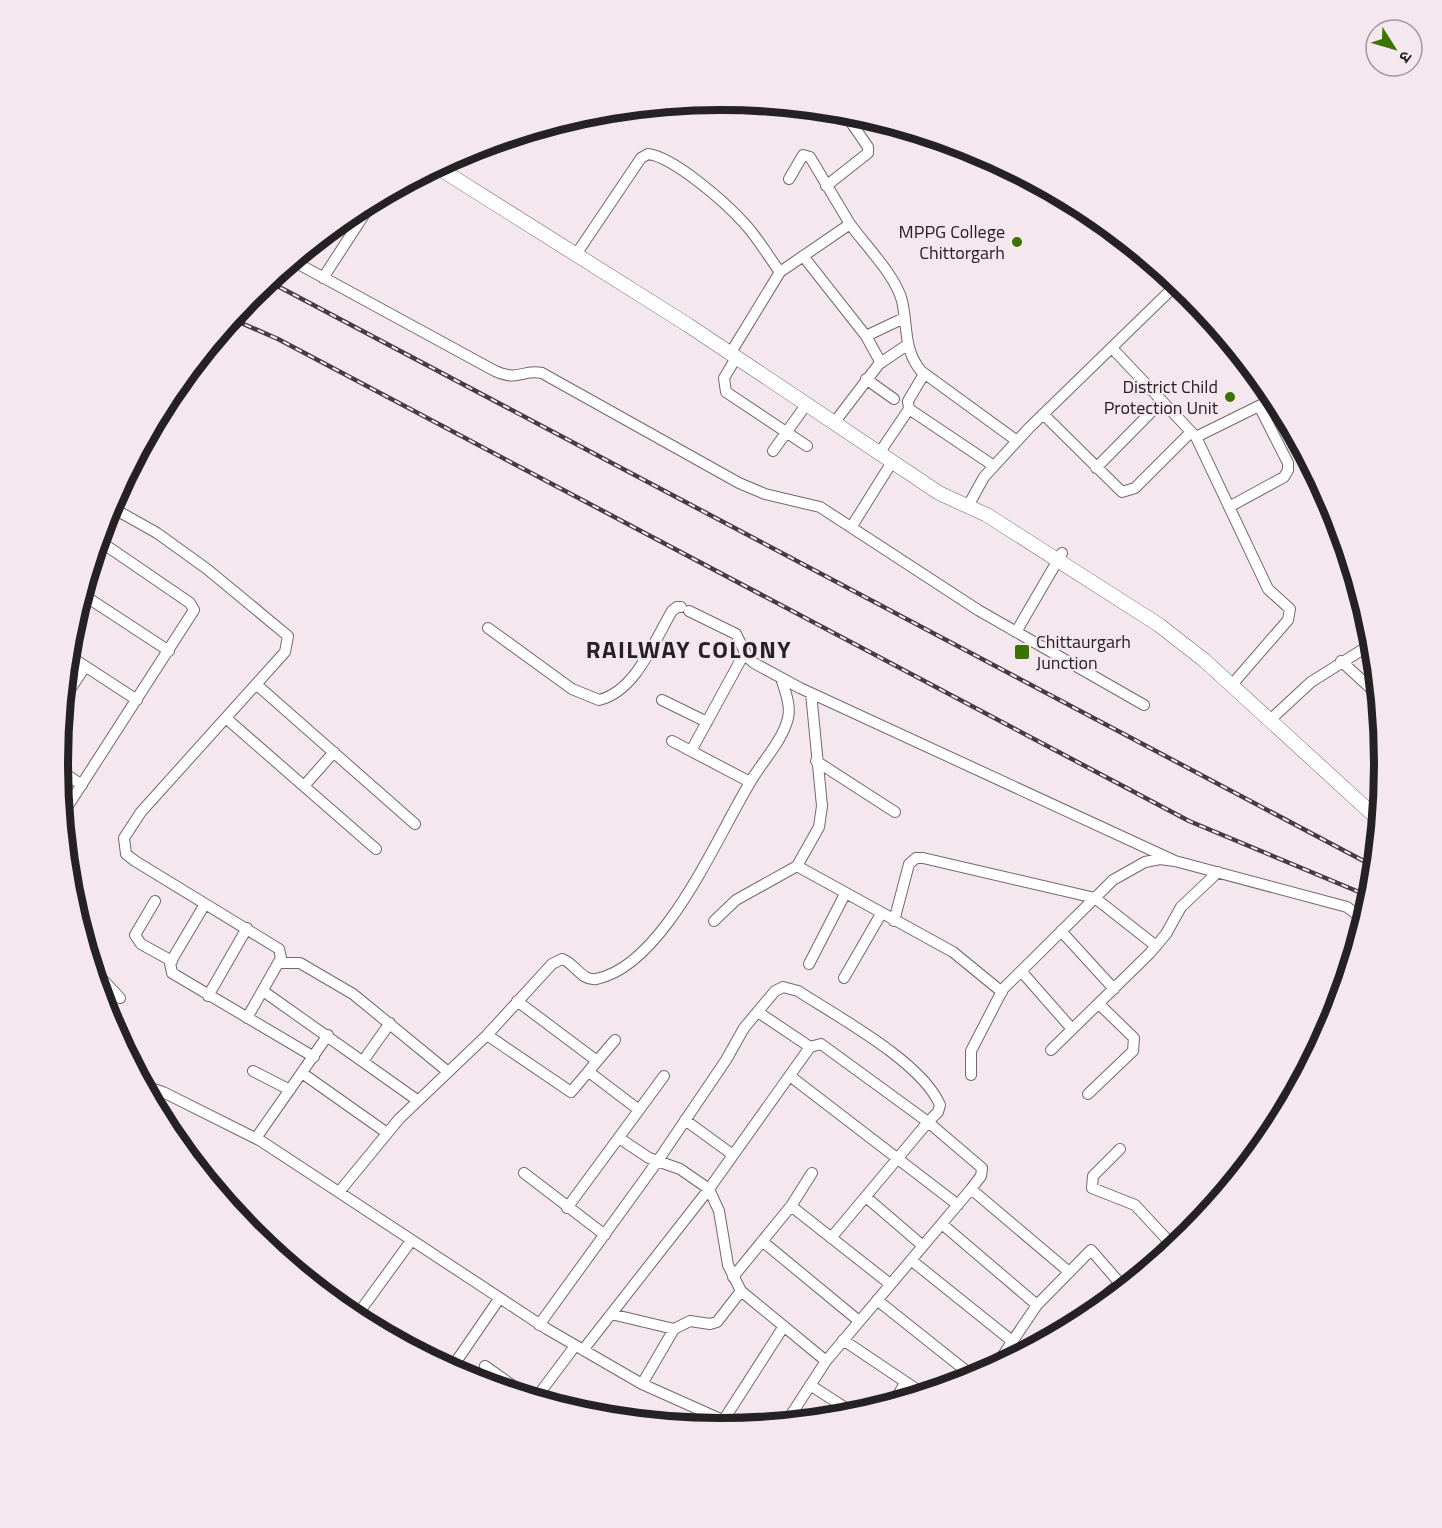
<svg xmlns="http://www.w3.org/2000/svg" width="1442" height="1528" viewBox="0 0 1442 1528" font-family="'Titillium Web','Noto Sans Devanagari',sans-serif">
  <rect width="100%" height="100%" fill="#f4e7ed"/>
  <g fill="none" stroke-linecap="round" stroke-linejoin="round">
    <defs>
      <path id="minor" d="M 789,179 L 803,155 L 810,157 L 850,224
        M 826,186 L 868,153 L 868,147 L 844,112
        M 579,250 L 641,158 L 648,154 C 674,157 726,203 744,223 C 758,238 768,256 780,272
        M 803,256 L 866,336 L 904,318
        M 293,261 L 495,371 C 520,382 521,369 542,373 L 739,483 L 765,494 L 820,507 L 978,610 L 1144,705
        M 323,278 L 373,201
        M 866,336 L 881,363
        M 1112,348 L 1196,437 L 1268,589 L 1290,609 L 1288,620 L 1236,680
        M 733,349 L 780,272 L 850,224 C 865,245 896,276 902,301 C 908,326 903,349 921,371 L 1017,441
        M 736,358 L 724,378 L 726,392 L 807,446
        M 866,379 L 894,399
        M 909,409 L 994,466
        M 1043,414 L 1122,492 L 1135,488 L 1191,432
        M 837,419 L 879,364 L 907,345
        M 1196,437 L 1275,398
        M 882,449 L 909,409 L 908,401 L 924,374
        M 773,451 L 806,405
        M 1096,468 L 1162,401
        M 109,506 L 157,533 L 207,569 L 288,636 L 285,652 L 141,812 L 124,838 L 126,854 L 135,861 L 279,949 L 281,958 L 247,1018
        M 968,506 L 984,477 L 1029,428 L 1177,284
        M 1229,507 L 1284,477 L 1288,470 L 1288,463 L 1259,406
        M 852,526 L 892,462
        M 82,594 L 169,651
        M 689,611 L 736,634 L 748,658 L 754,663 L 800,688 L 1175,861
        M 488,628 L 572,689 L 599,700 C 636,691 654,641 672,611 L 677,607 L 681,607
        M 1016,632 L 1062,553
        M 68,655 L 137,700
        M 1341,661 L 1378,695
        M 257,685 L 415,824
        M 63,700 L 85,667
        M 662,700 L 707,722
        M 227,719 L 376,849
        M 1270,720 L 1311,682 L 1373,643
        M 672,741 L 750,782
        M 691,751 L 745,652
        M 816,761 L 895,812
        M 58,769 L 82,785
        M 304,786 L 334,752
        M 62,815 L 194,610 L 190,603 L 98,540
        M 797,866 L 953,952 L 1002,992
        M 155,901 L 135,935 L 141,944 L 172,961
        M 205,904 L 170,963 L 172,973 L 314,1057
        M 714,921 L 736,900 L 797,866 L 819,827 L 822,806 L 811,693
        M 894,921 L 909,864 L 916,858 L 923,858 L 1095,898 L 1156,946
        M 1061,931 L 1114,989
        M 278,963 L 300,963 L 353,994 L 447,1071
        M 809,964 L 845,894
        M 92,968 L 120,998
        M 1021,971 L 1072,1029
        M 844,978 L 881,914
        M 263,991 L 417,1100
        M 208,996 L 247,928
        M 517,1001 L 597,1061
        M 758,1012 L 810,1047
        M 487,1035 L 571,1092 L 615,1040
        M 1051,1050 L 1150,953 L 1166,934 L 1181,907 L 1218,872
        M 363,1061 L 390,1023
        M 253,1071 L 290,1090
        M 589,1072 L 639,1110
        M 302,1073 L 387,1133
        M 971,1075 L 971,1051 L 1003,989 L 1113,880 L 1145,862 L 1160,859 L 1175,861 L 1347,907 L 1364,920
        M 790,1076 L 958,1205
        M 144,1086 L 163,1092 L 261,1141 L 547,1329 L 642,1384 L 736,1426
        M 1088,1094 L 1133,1051 L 1134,1038 L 1099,1004
        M 685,1120 L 733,1155
        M 256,1138 L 328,1035
        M 619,1138 L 649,1158 L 680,1169 L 709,1189 L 719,1211 L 728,1265 L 741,1291
        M 1120,1149 L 1093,1176 L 1092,1188 L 1135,1205 L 1174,1247
        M 524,1173 L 605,1235
        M 339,1192 L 399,1119 L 487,1035 L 552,964 L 562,959 C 575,963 581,981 596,979 C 664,966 717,836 751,781 C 762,762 783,740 788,718 C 791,705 785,691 781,678
        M 866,1197 L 923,1246
        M 791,1206 L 890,1284
        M 567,1208 L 664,1076
        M 942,1224 L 1037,1305
        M 762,1241 L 859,1321
        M 911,1260 L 1012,1341
        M 733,1277 L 791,1206 L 812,1173
        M 877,1300 L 975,1378
        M 611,1314 L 674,1329
        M 355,1318 L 411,1241
        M 1087,1318 L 1096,1304 L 1120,1283
        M 539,1325 L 657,1162 L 726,1060 L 744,1028 L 775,991 L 783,987 L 798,991 C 838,1017 922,1062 940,1105 L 938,1112 L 928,1122 L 982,1168 L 981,1176 L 971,1189
        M 843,1340 L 922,1393
        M 583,1350 L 709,1189 L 810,1047 L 821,1044 L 928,1122 L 831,1238
        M 485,1366 L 526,1395
        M 995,1367 L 1037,1305 L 1091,1250 L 1124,1288
        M 451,1369 L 499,1299
        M 642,1384 L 674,1329 L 690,1321 L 710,1324 L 717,1322 L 741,1291 L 826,1361 L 971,1189 L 1068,1271
        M 810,1385 L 855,1414
        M 536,1398 L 575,1346
        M 894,1402 L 905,1383
        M 723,1421 L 784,1326
        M 787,1421 L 826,1361"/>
      <path id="major" d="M 437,167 L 688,325 L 939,493 L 987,515 L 1159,625 L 1204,660 L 1379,820"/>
    </defs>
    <use href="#minor" stroke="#73686d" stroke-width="12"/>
    <use href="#major" stroke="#73686d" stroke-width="15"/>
    <use href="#minor" stroke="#fff" stroke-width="10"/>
    <use href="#major" stroke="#fff" stroke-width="14"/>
    <defs>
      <path id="rail" d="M 268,281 L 1375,867
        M 232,319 L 278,339 L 1189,821 L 1371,897"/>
    </defs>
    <use href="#rail" stroke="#433d40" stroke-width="4.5"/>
    <use href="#rail" stroke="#f4e7ed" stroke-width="2" stroke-dasharray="7" stroke-linecap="butt"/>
  </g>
  <g fill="#3a7301" stroke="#f4e7ed" stroke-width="2">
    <circle cx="1017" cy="242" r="6"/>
    <circle cx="1230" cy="397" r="6"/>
    <rect x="1014" y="644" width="16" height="16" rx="3"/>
  </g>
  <g text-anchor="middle" stroke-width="4.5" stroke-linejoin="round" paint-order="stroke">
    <g font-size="18" fill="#262124" stroke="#f4e7ed" text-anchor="end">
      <text x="1005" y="238">MPPG College<tspan x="1005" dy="21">Chittorgarh</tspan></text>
      <text x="1218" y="393">District Child<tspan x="1218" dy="21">Protection Unit</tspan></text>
      <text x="1036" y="648" text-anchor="start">Chittaurgarh<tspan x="1036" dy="21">Junction</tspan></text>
    </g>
    <g font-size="24" font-weight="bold" letter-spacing="1.5" fill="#262124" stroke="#f4e7ed">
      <text x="689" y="658">RAILWAY COLONY</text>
    </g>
  </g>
  <path d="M0 0H1442V1528H0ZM721 110H721A653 653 0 0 1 1374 763V765A653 653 0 0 1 721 1418H721A653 653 0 0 1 68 765V763A653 653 0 0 1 721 110Z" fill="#f4e7ed" fill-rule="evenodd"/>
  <path fill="none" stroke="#262124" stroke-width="8" d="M721 110H721A653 653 0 0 1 1374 763V765A653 653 0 0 1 721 1418H721A653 653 0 0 1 68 765V763A653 653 0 0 1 721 110Z"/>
  <g transform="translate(1394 48) rotate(127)"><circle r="28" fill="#f4e7ed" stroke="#a2989d" stroke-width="1.5"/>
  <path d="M0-4.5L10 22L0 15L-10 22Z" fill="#3a7301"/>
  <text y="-9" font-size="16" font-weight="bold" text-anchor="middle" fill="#262124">उ</text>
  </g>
</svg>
